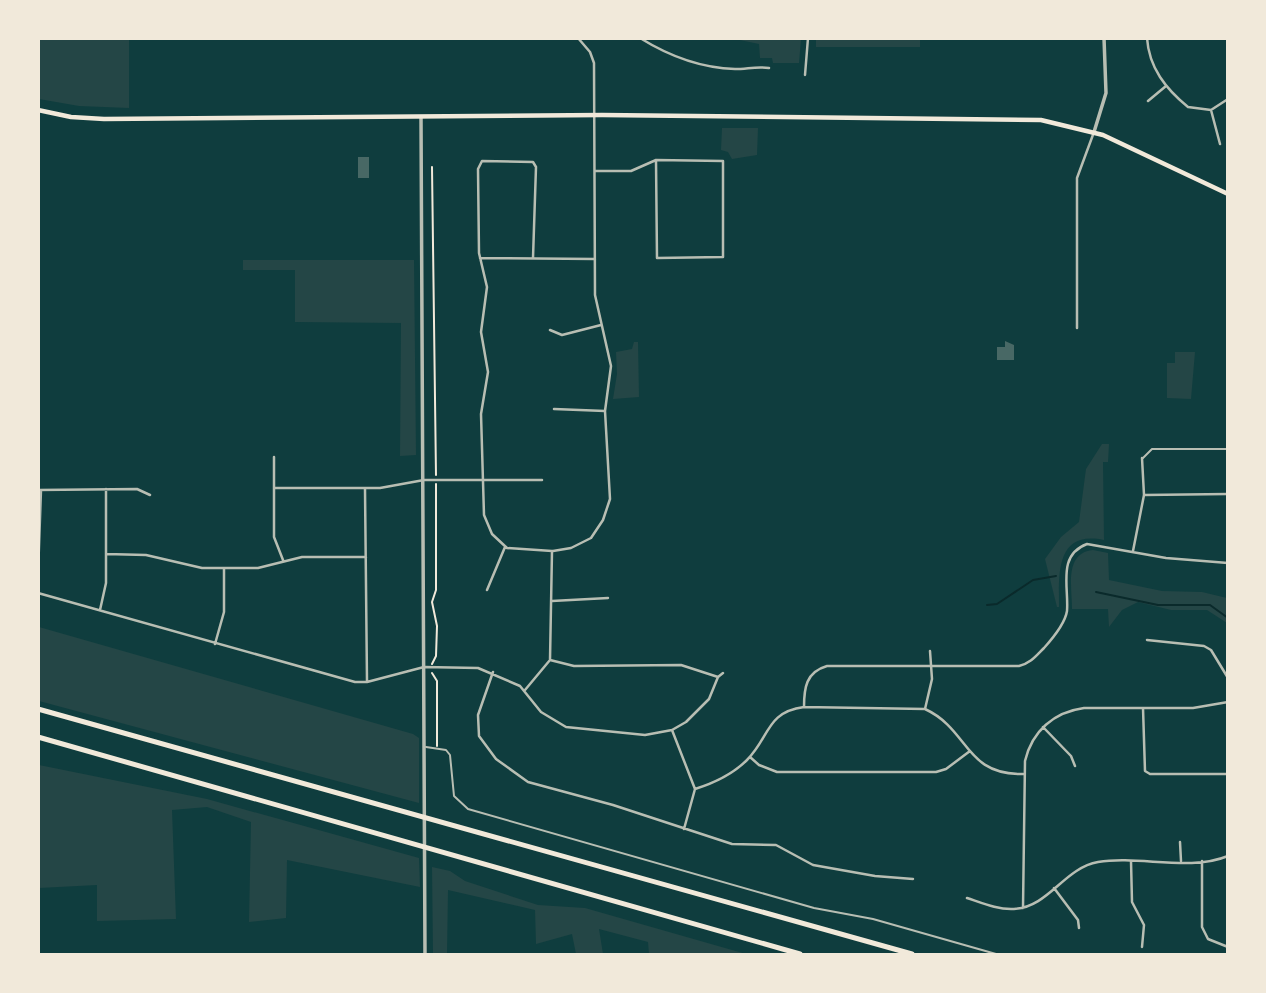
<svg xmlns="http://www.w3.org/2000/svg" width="1266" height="993" viewBox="0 0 1266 993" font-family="'Varela Round',sans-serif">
  <rect width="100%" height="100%" fill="#0f3d3e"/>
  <path fill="#244646" d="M 38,39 L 129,39 L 129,108 L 79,106 L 39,99 Z
    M 735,39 L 801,39 L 799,63 L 773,63 L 772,58 L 760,58 L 759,44 Z
    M 816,39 L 920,39 L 920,47 L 816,47 Z
    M 722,128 L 758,128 L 757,155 L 732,159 L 728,152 L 721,150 Z
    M 243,260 L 414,260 L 416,455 L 400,456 L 401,323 L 295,322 L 295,270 L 243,270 Z
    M 634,342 L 638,342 L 639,397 L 613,399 L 617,374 L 616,352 L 632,349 Z
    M 1175,352 L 1195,352 L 1191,399 L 1167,398 L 1167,363 L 1175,363 Z
    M 1102,444 L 1109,444 L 1108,462 L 1103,462 L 1104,540 C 1055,530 1059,575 1059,607 L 1057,607 L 1045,559 L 1061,537 L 1079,522 L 1086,469 Z
    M 1093,550 L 1108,553 L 1109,580 L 1162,591 L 1202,592 L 1227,598 L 1227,623 L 1207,610 L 1171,610 L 1138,602 L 1122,610 L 1109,627 L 1108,609 L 1072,609 C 1072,587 1064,553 1093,550 Z
    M 39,627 L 413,734 L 419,738 L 419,803 L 39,701 Z
    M 39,765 L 207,799 L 419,858 L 420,887 L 287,860 L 286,918 L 249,922 L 251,822 L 207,807 L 172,810 L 176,919 L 97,921 L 97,885 L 39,888 Z
    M 432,867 L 450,871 L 465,881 L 538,905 L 585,908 L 746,954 L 649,954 L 648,942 L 599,929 L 603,954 L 576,954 L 572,934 L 536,944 L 535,910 L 448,890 L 447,954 L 433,954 Z"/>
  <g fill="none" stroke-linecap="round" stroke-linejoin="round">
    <path stroke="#0a2a2b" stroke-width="2" d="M 1096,592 L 1158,605 L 1210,605 L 1228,618
      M 987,605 L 997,604 L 1033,580 L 1056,576"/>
  </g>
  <path fill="#486865" d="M 358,157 L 369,157 L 369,178 L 358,178 Z
    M 1005,341 L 1014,345 L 1014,360 L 997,360 L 997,347 L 1005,347 Z"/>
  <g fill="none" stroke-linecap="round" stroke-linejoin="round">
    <path stroke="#f1e9da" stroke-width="2" d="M 432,167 L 436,475
      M 432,664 L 436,656 L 437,626 L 432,602 L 436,590 L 436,484
      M 432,673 L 437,681 L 437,746"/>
    <path stroke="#b8beb3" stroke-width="2" d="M 1143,458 L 1152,449 L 1228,449
      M 426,747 L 446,750 L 450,755 L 454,796 L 468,809 L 814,908 L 873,919 L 996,954"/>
    <path stroke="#b8beb3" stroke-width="2.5" d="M 640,38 C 669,56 701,68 735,69 C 747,69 757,66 769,68
      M 1147,38 C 1149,68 1166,89 1188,107 L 1211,110 L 1228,99
      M 805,75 L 808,38
      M 1148,101 L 1166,86
      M 1211,110 L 1220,144
      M 595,171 L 631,171 L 656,160 L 723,161 L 723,257 L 657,258 L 656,160
      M 480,258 L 595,259
      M 533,258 L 536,167 L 533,162 L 482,161 L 478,169 L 479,253 L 487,287 L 481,332 L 488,372 L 481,414 L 484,515 L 492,534 L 507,548 L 552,551 L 550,660
      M 1077,328 L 1077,178 L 1094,132
      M 550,330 L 562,335 L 601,325
      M 554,409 L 605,411
      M 274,457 L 274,537 L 283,560
      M 274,488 L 380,488 L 424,480 L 542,480
      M 365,489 L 367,681
      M 38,490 L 137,489 L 150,495
      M 1144,495 L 1228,494
      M 553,551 L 571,548 L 591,538 L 603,520 L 610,499 L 605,411 L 611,366 L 595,295 L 594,63 L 590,52 L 578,38
      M 1133,551 L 1144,495 L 1142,458
      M 106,554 L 146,555 L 202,568 L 258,568 L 302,557 L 366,557
      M 38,574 L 41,490
      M 487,590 L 505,547
      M 38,593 L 355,682 L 367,682 L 424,667 L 478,668 L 520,686 L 541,712 L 566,727 L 645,735 L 672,730 L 686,722 L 709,699 L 718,677
      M 552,601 L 608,598
      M 100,610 L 106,583 L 106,489
      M 1147,640 L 1204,646 L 1211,650 L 1228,678
      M 215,644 L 224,612 L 224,568
      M 493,672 L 478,715 L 479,736 L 496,759 L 528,782 L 613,805 L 732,844 L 776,845 L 813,865 L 875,876 L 913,879
      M 525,690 L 550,660 L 574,666 L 681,665 L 718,677 L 723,673
      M 804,707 C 804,688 806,672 827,666 L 1019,666 C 1031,663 1036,656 1044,648 C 1053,638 1065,624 1067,611 C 1069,587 1057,555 1087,544 L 1166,558 L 1228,563
      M 1143,708 L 1145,771 L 1150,774 L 1228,774
      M 925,709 L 932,679 L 930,651
      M 1043,727 L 1071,756 L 1075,766
      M 672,730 L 695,789 L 684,829
      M 750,757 L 759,765 L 777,772 L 936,772 L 946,769 L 970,751
      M 695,789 C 714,783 732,775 747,760 C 770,737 766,712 804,707 L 925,709 C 970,730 964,775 1023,774
      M 1180,842 L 1181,861
      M 1131,861 L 1132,902 L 1144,925 L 1142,947
      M 1202,861 L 1202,927 L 1208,939 L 1228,947
      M 1054,888 L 1078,920 L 1079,928
      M 967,898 C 982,903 998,910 1014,909 C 1049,907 1064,868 1098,862 C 1139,855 1189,872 1228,856
      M 1023,908 L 1025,761 C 1032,731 1054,712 1084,708 L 1193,708 L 1228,702"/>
    <path stroke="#b8beb3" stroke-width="3.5" d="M 421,117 L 425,954
      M 1094,132 L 1106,93 L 1104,38"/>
    <path stroke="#f1e9da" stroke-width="4.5" d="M 38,110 L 71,117 L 104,119 L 602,115 L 1041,120 L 1103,135 L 1228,194"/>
    <path stroke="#f1e9da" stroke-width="5" d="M 38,709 L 912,954
      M 38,737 L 800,954"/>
  </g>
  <rect width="1266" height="993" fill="none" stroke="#f1e9da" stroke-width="80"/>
</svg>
